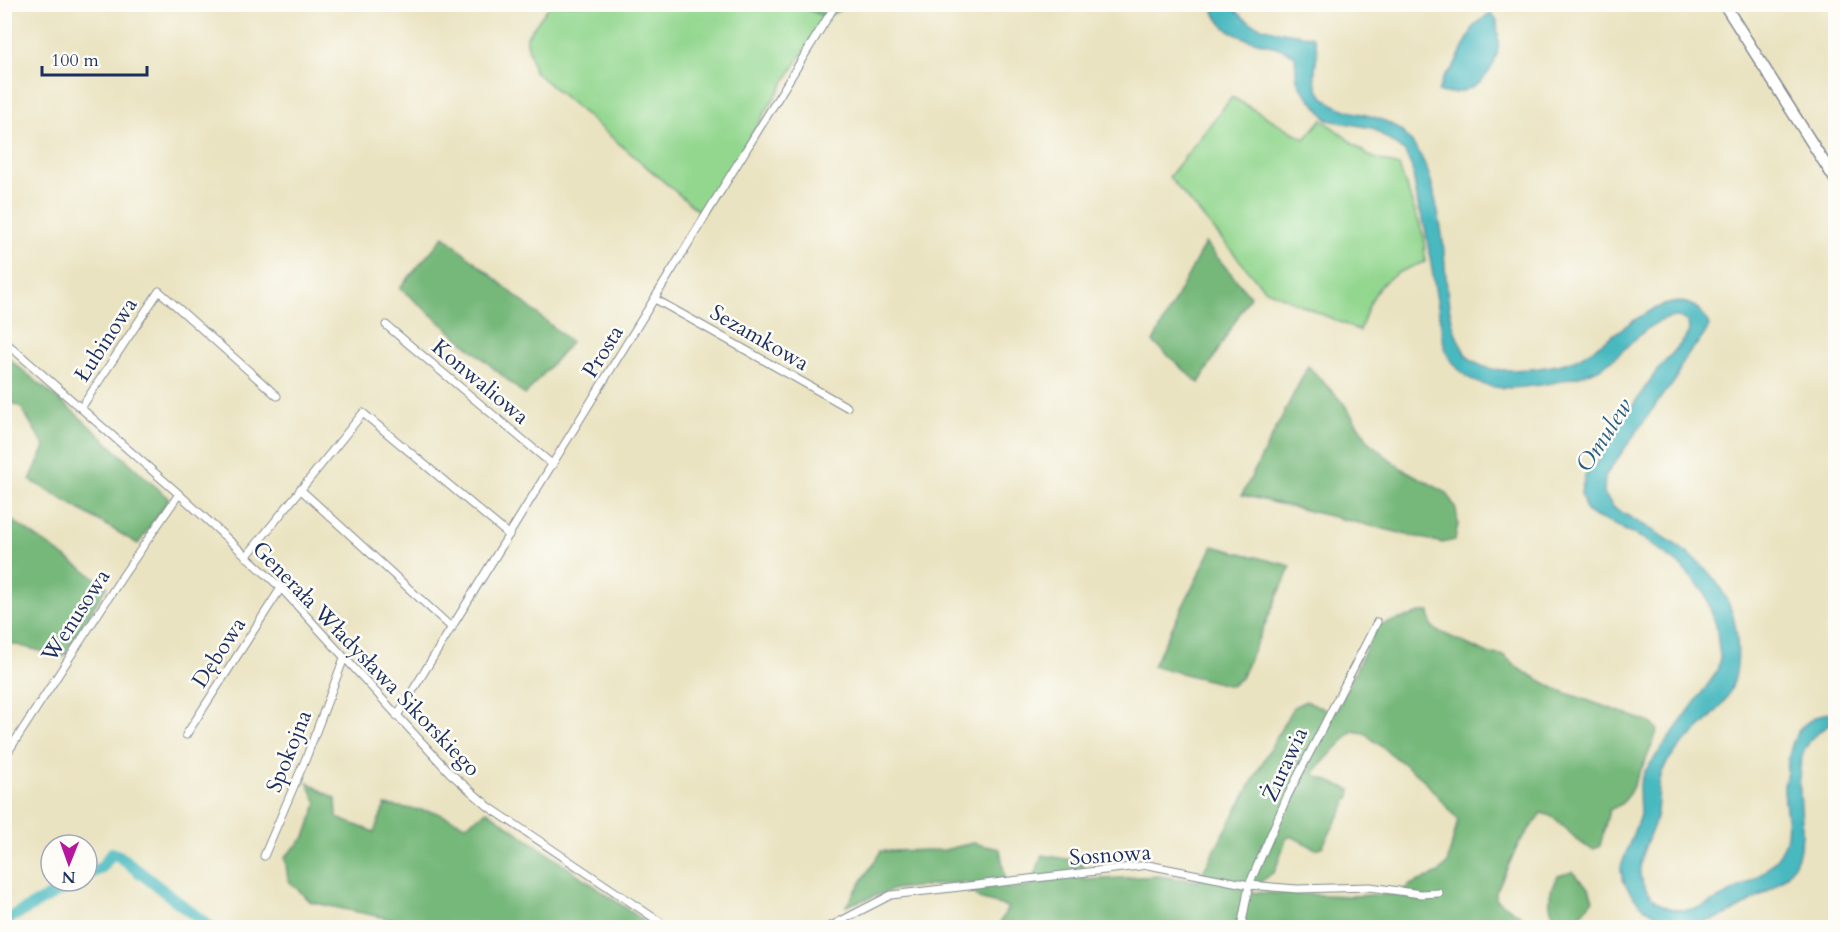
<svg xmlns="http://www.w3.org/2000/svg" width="1840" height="932" viewBox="0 0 1840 932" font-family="Cardo,serif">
  <rect width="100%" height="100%" fill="#fdfcf7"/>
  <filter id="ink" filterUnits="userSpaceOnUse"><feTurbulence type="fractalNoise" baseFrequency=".0167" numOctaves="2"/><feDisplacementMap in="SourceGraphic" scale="12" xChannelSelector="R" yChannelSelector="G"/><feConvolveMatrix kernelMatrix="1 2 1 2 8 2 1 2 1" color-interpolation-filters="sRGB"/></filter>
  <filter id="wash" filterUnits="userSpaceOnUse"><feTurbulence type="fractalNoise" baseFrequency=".008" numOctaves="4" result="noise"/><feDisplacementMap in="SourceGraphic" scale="24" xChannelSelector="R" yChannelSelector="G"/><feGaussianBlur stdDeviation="1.35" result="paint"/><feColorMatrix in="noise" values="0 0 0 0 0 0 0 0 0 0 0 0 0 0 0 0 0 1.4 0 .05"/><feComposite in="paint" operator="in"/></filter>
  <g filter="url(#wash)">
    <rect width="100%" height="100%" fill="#eae3c1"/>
    <path fill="#93d78f" stroke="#578376" stroke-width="1.5" d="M 550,5 L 798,5 L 825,17 L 702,214 L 534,71 L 526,38 Z
      M 1232,97 L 1305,139 L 1322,119 L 1369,156 L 1399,166 L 1424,237 L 1425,262 C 1381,277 1374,287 1360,331 L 1264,289 L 1169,177 Z"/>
    <path fill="#76b87a" stroke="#48746c" stroke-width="1.5" fill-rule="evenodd" d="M 798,5 L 852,5 L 825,17 Z
      M 444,236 L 571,342 L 525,395 L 400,288 Z
      M 1205,243 L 1250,296 L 1199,383 L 1153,342 Z
      M 4,355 L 74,412 L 169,499 L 138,544 L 30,480 L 45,447 L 21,407 L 5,400 Z
      M 1308,366 L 1344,404 L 1370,443 L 1401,468 L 1447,493 L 1456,509 L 1458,524 L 1455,540 L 1442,543 L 1242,495 Z
      M 6,516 L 107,586 L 63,657 L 5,642 Z
      M 1213,546 L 1291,566 L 1241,678 L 1231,686 L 1153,666 Z
      M 1423,612 L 1429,612 L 1431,625 L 1436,630 L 1488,654 L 1503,655 L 1521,670 L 1558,690 L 1651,723 L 1657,729 C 1657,738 1631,792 1625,800 C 1621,805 1614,808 1609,810 L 1600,846 L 1594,849 C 1572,844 1564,817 1541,813 L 1518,845 L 1496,892 L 1496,899 L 1537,927 L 998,927 L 1008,907 L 979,899 L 966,882 L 895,889 L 846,906 L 881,851 L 944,850 L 973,843 L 1000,849 L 1007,889 L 1031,887 L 1042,855 L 1083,862 L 1084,880 L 1158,876 L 1198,881 L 1293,707 L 1306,701 L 1332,712 L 1337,709 L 1377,626 ZM 1352,731 L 1364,733 L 1423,779 L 1458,820 L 1447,864 L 1439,873 L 1412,884 L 1398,894 L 1351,896 L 1248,892 L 1275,871 L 1286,839 L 1291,836 L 1316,849 L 1322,847 L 1350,796 L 1351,790 L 1316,776 L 1314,772 Z
      M 307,782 L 336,799 L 337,818 L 374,832 L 385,805 L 435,812 L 466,825 L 487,811 L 653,927 L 428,927 L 311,902 L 288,880 L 285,857 L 305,837 L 317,803 Z
      M 1572,872 L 1589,888 L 1593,900 L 1570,926 C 1546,918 1545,897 1558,876 Z"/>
    <path fill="#4ab9c0" stroke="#32748f" stroke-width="1.5" d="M 1212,5 L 1233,5 C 1248,33 1287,31 1313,37 C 1324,56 1306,76 1321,94 C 1338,114 1366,112 1387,122 C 1414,135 1428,166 1434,193 C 1437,209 1441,225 1443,242 C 1447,278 1445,321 1465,353 C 1473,366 1491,370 1505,370 C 1527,370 1551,368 1572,361 C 1606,349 1682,262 1709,325 C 1704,339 1695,345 1686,356 C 1676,371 1681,379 1664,393 L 1605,476 L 1604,494 L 1614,508 C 1657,534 1713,557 1731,610 C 1738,630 1740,661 1734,681 C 1723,718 1685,734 1666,764 C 1656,780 1660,799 1656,817 C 1652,835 1638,854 1640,873 C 1640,885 1652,900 1662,905 C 1675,912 1693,911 1706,905 C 1733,891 1771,876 1784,846 C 1792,827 1784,808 1784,788 C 1784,782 1787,776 1787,770 C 1792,734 1798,720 1836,710 L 1835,722 C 1766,753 1825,824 1790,871 C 1780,885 1761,895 1747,904 C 1707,928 1668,932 1636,900 C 1628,889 1621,881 1621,867 L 1640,815 L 1639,787 L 1645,771 L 1717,672 L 1720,657 L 1716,625 L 1704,592 L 1682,567 L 1644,539 L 1594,516 L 1586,511 L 1581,493 L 1585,476 L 1600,458 L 1629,411 L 1656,372 L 1684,340 L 1689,331 L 1688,322 L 1679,317 C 1645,317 1628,353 1600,368 C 1585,376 1568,379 1552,383 C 1509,391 1466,395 1445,349 L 1425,227 L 1418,205 L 1412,168 L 1405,152 L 1372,128 L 1328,120 L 1302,89 L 1297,80 L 1295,56 C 1272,38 1222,47 1212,5 Z
      M 1490,13 L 1497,21 C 1497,27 1499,43 1498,48 C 1494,78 1468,98 1438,92 L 1444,76 L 1453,68 L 1474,26 Z"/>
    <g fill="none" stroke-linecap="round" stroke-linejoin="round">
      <path stroke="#4ab9c0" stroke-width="12" d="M 87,875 L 102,867 L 112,853 L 119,856 L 211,928
        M 4,921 L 77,881"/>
    </g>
  </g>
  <g filter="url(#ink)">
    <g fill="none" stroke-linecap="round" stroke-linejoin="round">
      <defs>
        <path id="street" d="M 655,299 L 847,407
          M 386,325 L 553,465
          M 4,341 L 179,494 L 281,588 L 449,772 L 489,807 L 669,928
          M 81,408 L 159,291 L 277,396
          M 300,489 L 452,628
          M 246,557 L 363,413 L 509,535
          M 397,716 L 836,4
          M 186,735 L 281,588
          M 4,758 L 122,577 L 179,494
          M 264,856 L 306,758 L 344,658
          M 827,928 L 891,895 L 1148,865 L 1249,885 L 1297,889 L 1370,887 L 1421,894 L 1439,893
          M 1241,928 L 1249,885 L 1287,797 L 1377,622"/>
        <path id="secondary" d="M 1724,4 L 1836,181"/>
      </defs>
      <use href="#street" stroke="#828990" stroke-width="9"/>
      <use href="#secondary" stroke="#828990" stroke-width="13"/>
      <use href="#street" stroke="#fff" stroke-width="7"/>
      <use href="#secondary" stroke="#fff" stroke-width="10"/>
    </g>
  </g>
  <g text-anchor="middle" stroke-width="5" stroke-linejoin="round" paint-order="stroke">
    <g font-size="22" fill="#1b2f5e" stroke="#fdfcf7">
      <text transform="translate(760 337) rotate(30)" y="8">Sezamkowa</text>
      <text transform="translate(105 339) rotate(-57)" y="8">Łubinowa</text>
      <text transform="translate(602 351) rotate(-58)" y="8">Prosta</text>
      <text transform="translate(481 381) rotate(40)" y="8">Konwaliowa</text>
      <text transform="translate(75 615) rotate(-57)" y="8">Wenusowa</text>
      <text transform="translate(218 652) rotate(-57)" y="8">Dębowa</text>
      <text transform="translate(367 658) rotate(46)" y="8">Generała Władysława Sikorskiego</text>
      <text transform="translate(288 751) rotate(-68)" y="8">Spokojna</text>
      <text transform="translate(1284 764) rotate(-65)" y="8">Żurawia</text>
      <text transform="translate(1110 854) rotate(-4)" y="8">Sosnowa</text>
    </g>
    <g font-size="24" font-style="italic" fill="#2b5f80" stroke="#fdfcf7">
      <text transform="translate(1604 435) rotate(-57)" y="8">Omulew</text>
    </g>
  </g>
  <rect width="1840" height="932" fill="none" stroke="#fdfcf7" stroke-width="24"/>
  <g transform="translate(69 863) rotate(181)"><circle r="28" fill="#fdfcf7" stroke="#a3aaba" stroke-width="1.5"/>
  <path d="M0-4.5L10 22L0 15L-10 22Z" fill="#b5179e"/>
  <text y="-9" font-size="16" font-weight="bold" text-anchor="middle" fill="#1b2f5e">N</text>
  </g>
  <path d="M42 66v9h105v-9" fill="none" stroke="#1b2f5e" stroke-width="3"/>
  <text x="51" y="66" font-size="18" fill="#1b2f5e" stroke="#fdfcf7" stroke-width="4.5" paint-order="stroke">100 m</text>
</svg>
